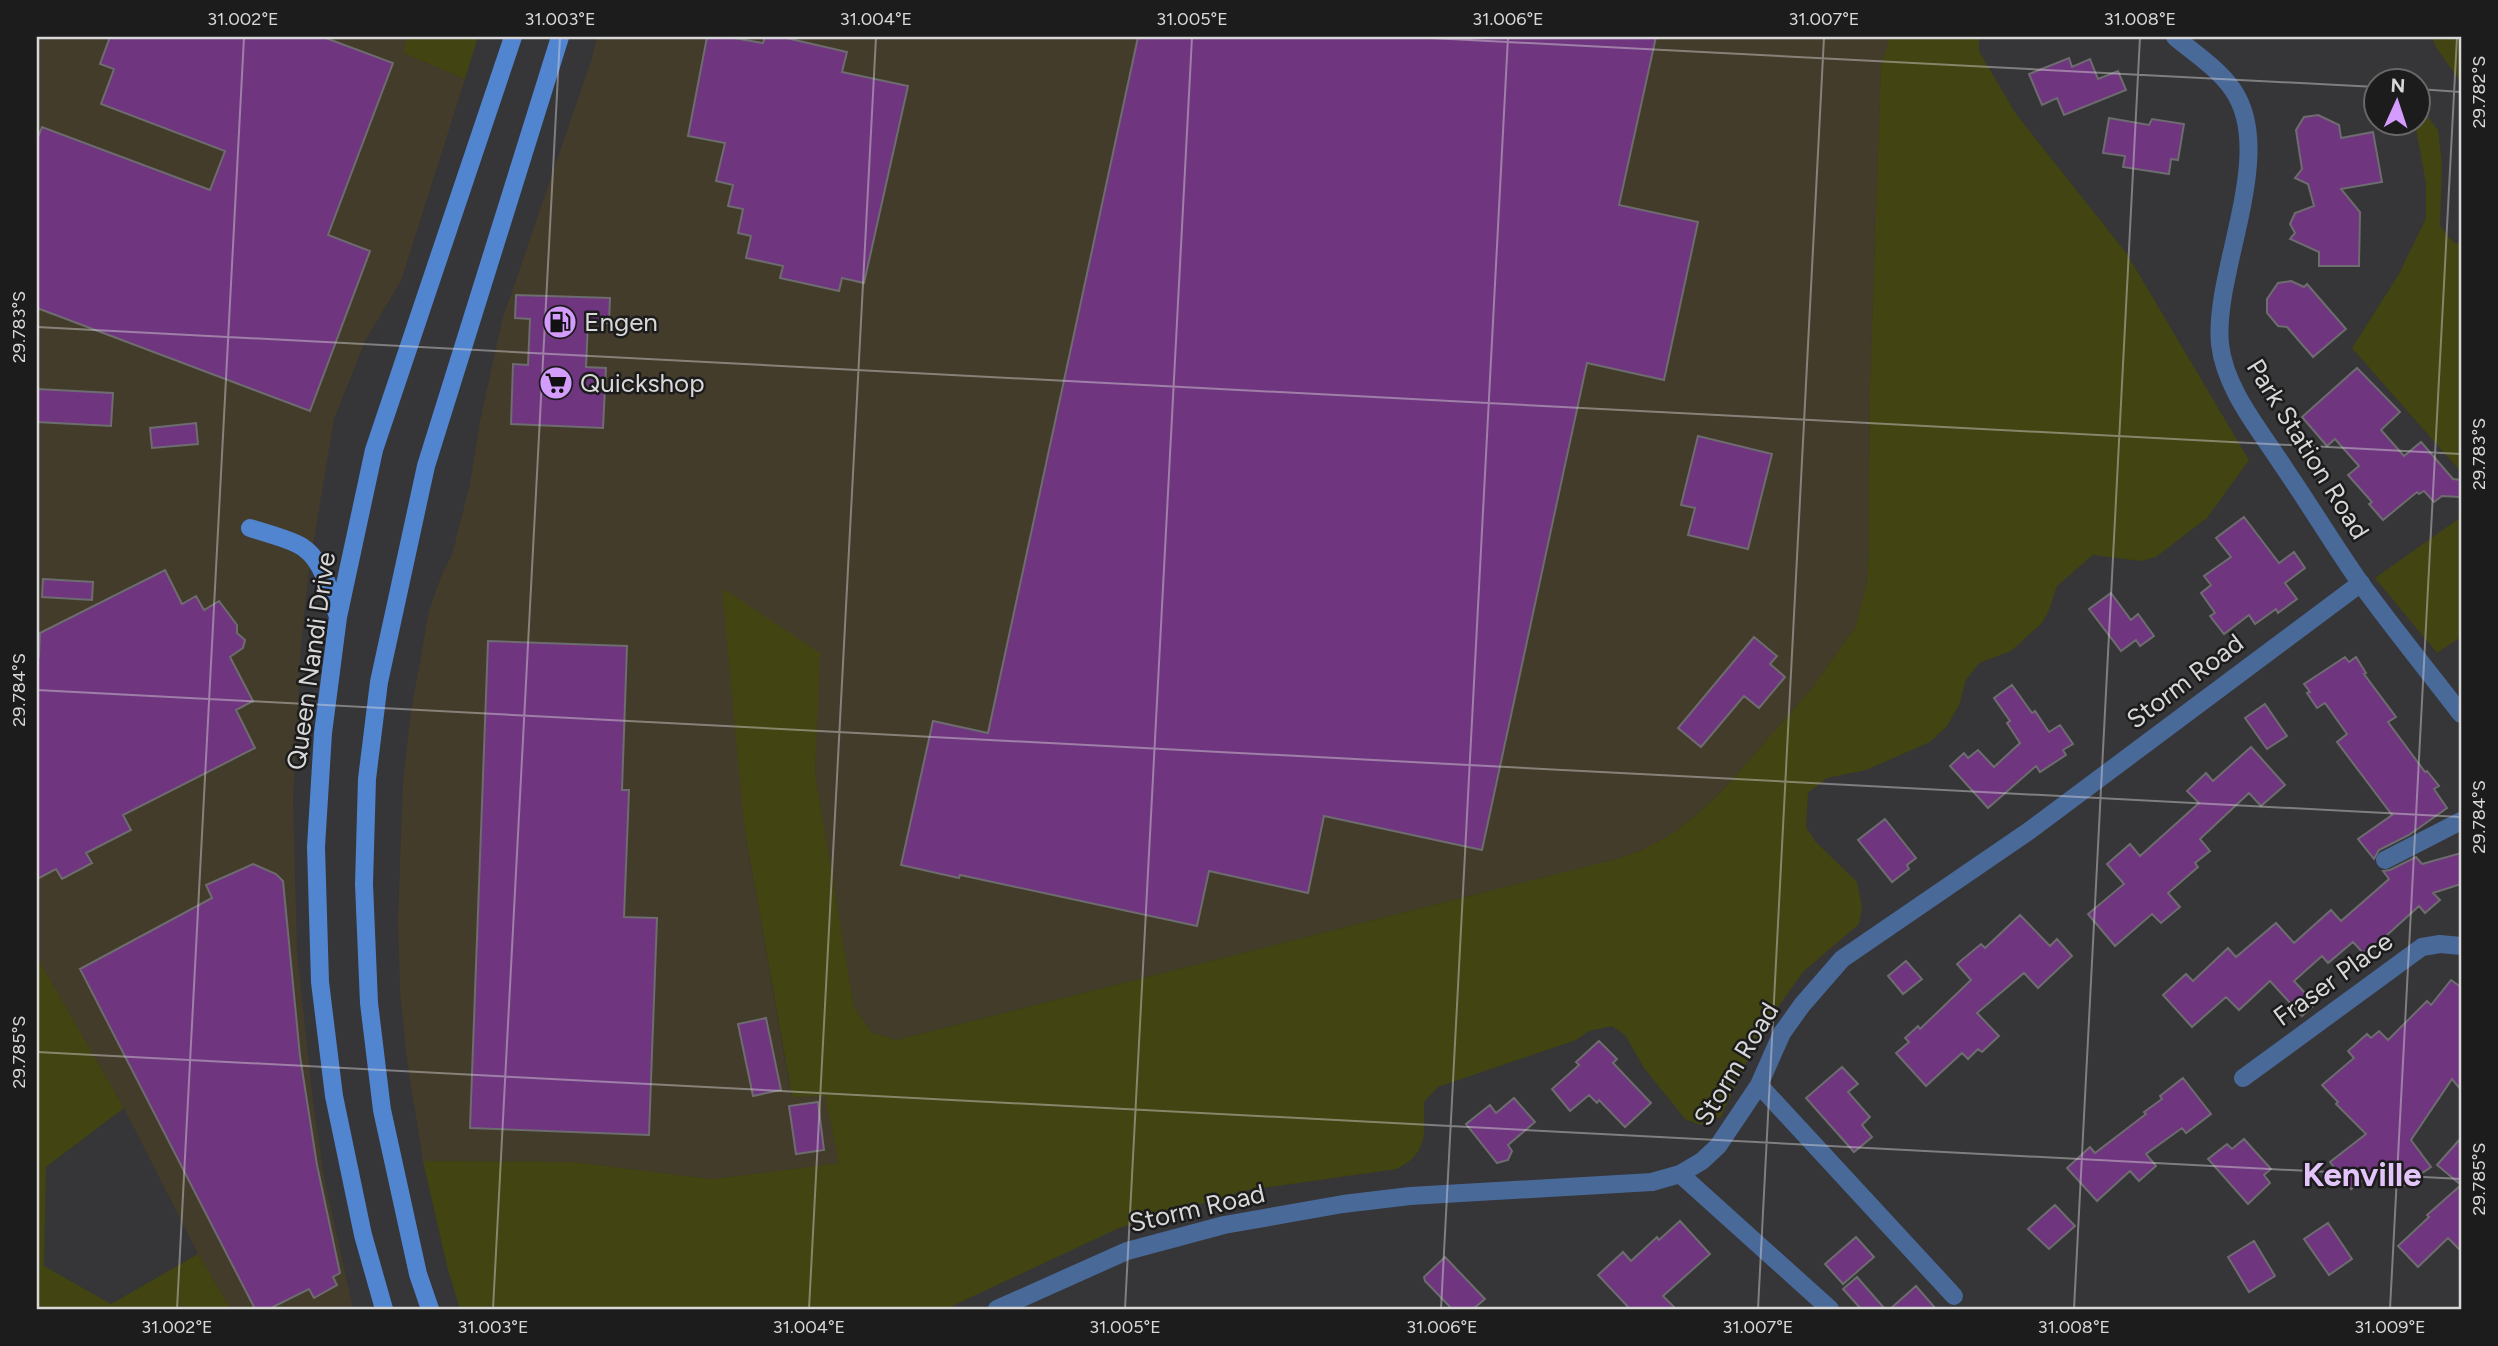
<svg xmlns="http://www.w3.org/2000/svg" width="2498" height="1346" viewBox="0 0 2498 1346" font-family="Figtree,sans-serif">
  <rect width="100%" height="100%" fill="#363537"/>
  <path fill="#443c2b" d="M 37,37 L 407,37 L 403,53 L 465,79 L 401,281 L 366,339 L 334,419 L 309,570 L 301,646 L 293,799 L 297,951 L 313,1102 L 324,1177 L 353,1309 L 231,1309 L 198,1254 L 124,1108 L 37,957 Z
    M 597,37 L 1890,37 L 1881,66 L 1870,385 L 1868,578 L 1856,626 L 1812,688 L 1723,790 L 1695,816 L 1672,834 L 1642,850 L 1616,859 L 896,1040 L 871,1032 L 854,1007 L 815,773 L 819,653 L 723,589 L 744,825 L 791,1096 L 825,1096 L 840,1163 L 711,1179 L 573,1162 L 423,1161 L 407,1060 L 400,991 L 398,921 L 403,781 L 411,712 L 429,611 L 442,574 L 452,555 L 470,484 L 480,421 L 502,321 L 592,58 Z"/>
  <path fill="#424411" d="M 407,37 L 478,37 L 465,79 L 403,53 Z
    M 1890,37 L 1979,37 L 1979,51 L 2016,114 L 2127,254 L 2249,460 L 2207,518 L 2156,557 L 2141,561 L 2093,555 L 2057,586 L 2049,610 L 2042,623 L 2011,651 L 1979,663 L 1966,680 L 1959,705 L 1947,726 L 1930,742 L 1866,770 L 1827,778 L 1808,793 L 1806,827 L 1815,841 L 1857,882 L 1862,907 L 1859,924 L 1803,972 L 1762,1029 L 1721,1117 L 1700,1125 L 1685,1119 L 1644,1068 L 1625,1035 L 1612,1026 L 1589,1031 L 1576,1040 L 1438,1087 L 1424,1102 C 1424,1133 1429,1153 1397,1169 L 1248,1190 L 1119,1228 L 946,1309 L 460,1309 L 447,1266 L 423,1161 L 573,1162 L 711,1179 L 839,1163 L 825,1096 L 792,1097 L 744,825 L 722,588 L 820,653 L 815,773 L 854,1007 L 871,1032 L 896,1040 L 1616,859 L 1642,850 L 1672,834 L 1695,816 L 1723,790 L 1812,688 L 1856,626 L 1868,578 L 1870,385 L 1881,66 Z
    M 2432,37 L 2461,37 L 2461,83 L 2436,47 Z
    M 2418,117 L 2428,117 L 2438,130 L 2442,165 L 2440,226 L 2453,242 L 2456,244 L 2461,240 L 2461,472 L 2352,348 L 2399,274 L 2426,218 L 2426,184 L 2415,123 L 2418,122 Z
    M 2461,517 L 2461,637 L 2437,653 L 2375,578 Z
    M 37,957 L 124,1108 L 46,1167 L 44,1266 L 111,1304 L 198,1254 L 231,1309 L 37,1309 Z"/>
  <path fill="#6f367f" stroke="#6d6c6e" stroke-width="2" d="M 110,37 L 323,37 L 393,63 L 328,235 L 370,251 L 310,411 L 37,308 L 37,140 L 42,127 L 210,190 L 225,151 L 101,104 L 114,69 L 100,64 Z
    M 707,37 L 728,37 L 763,43 L 765,37 L 782,37 L 847,52 L 842,72 L 908,86 L 864,283 L 842,278 L 839,291 L 780,278 L 783,266 L 746,258 L 751,236 L 738,233 L 743,209 L 728,206 L 733,185 L 716,181 L 725,143 L 688,136 Z
    M 1138,37 L 1656,37 L 1619,205 L 1698,222 L 1664,380 L 1587,363 L 1482,850 L 1324,816 L 1308,893 L 1209,871 L 1197,926 L 960,875 L 959,878 L 901,865 L 933,721 L 988,733 Z
    M 2069,58 L 2072,67 L 2090,59 L 2098,79 L 2118,71 L 2126,90 L 2064,115 L 2057,98 L 2042,105 L 2029,74 Z
    M 2318,115 L 2339,125 L 2341,138 L 2373,132 L 2382,182 L 2341,189 L 2360,212 L 2359,266 L 2319,266 L 2319,252 L 2290,239 L 2295,233 L 2290,224 L 2295,213 L 2314,206 L 2308,184 L 2295,178 L 2302,169 L 2296,130 L 2304,117 Z
    M 2109,118 L 2149,125 L 2152,119 L 2184,124 L 2178,160 L 2171,159 L 2169,174 L 2123,167 L 2125,156 L 2103,153 Z
    M 2291,281 L 2304,287 L 2307,284 L 2346,329 L 2313,357 L 2287,327 L 2278,326 L 2267,313 L 2267,299 L 2278,283 Z
    M 516,295 L 610,298 L 609,323 L 588,323 L 586,367 L 606,368 L 603,428 L 511,424 L 513,364 L 528,365 L 530,319 L 515,318 Z
    M 2357,368 L 2400,412 L 2381,430 L 2404,456 L 2421,442 L 2453,479 L 2461,480 L 2460,497 L 2442,496 L 2434,502 L 2424,491 L 2419,494 L 2417,492 L 2383,520 L 2369,504 L 2372,502 L 2348,475 L 2359,466 L 2335,439 L 2327,446 L 2302,417 Z
    M 37,389 L 113,393 L 111,426 L 37,422 Z
    M 196,423 L 198,444 L 152,448 L 150,428 Z
    M 1698,436 L 1772,454 L 1748,549 L 1688,535 L 1695,508 L 1681,505 Z
    M 2244,517 L 2279,563 L 2294,552 L 2305,568 L 2285,583 L 2297,599 L 2278,613 L 2276,609 L 2255,624 L 2249,615 L 2224,634 L 2210,616 L 2215,613 L 2201,593 L 2211,585 L 2204,576 L 2231,557 L 2216,538 Z
    M 165,570 L 182,604 L 196,596 L 204,610 L 219,601 L 237,625 L 237,633 L 245,640 L 243,648 L 230,657 L 253,701 L 236,710 L 255,748 L 123,815 L 131,830 L 86,853 L 92,863 L 62,879 L 56,869 L 37,879 L 37,651 L 39,655 L 40,633 Z
    M 43,579 L 93,582 L 92,600 L 42,597 Z
    M 2111,593 L 2131,620 L 2138,614 L 2154,636 L 2140,646 L 2136,640 L 2121,651 L 2089,609 Z
    M 1754,637 L 1777,656 L 1770,664 L 1785,677 L 1759,708 L 1744,696 L 1701,747 L 1678,728 Z
    M 488,641 L 627,646 L 622,790 L 629,790 L 624,917 L 657,918 L 649,1135 L 470,1128 Z
    M 2345,657 L 2349,662 L 2356,657 L 2366,673 L 2364,674 L 2396,717 L 2388,722 L 2425,772 L 2427,771 L 2439,786 L 2434,789 L 2447,808 L 2409,835 L 2379,850 L 2374,859 L 2358,839 L 2392,815 L 2337,742 L 2347,734 L 2325,703 L 2317,708 L 2307,693 L 2310,692 L 2304,684 Z
    M 2012,685 L 2032,713 L 2035,711 L 2049,732 L 2060,725 L 2073,744 L 2063,750 L 2066,755 L 2040,772 L 2036,766 L 1988,808 L 1950,766 L 1964,753 L 1968,758 L 1978,750 L 1994,767 L 2020,743 L 2007,723 L 2010,721 L 1994,698 Z
    M 2265,704 L 2287,736 L 2267,749 L 2245,718 Z
    M 2251,747 L 2285,785 L 2261,806 L 2249,793 L 2200,839 L 2210,851 L 2195,863 L 2198,867 L 2168,893 L 2180,907 L 2161,923 L 2152,914 L 2115,946 L 2088,914 L 2124,884 L 2107,864 L 2130,844 L 2140,856 L 2199,803 L 2187,791 L 2206,773 L 2213,781 Z
    M 1885,819 L 1916,858 L 1907,865 L 1909,869 L 1892,882 L 1858,840 Z
    M 2461,853 L 2461,884 L 2433,893 L 2440,900 L 2425,913 L 2419,906 L 2365,955 L 2353,942 L 2328,963 L 2322,956 L 2294,981 L 2315,1004 L 2302,1016 L 2270,981 L 2239,1010 L 2226,997 L 2192,1027 L 2163,995 L 2186,974 L 2193,981 L 2228,948 L 2236,957 L 2276,923 L 2294,943 L 2331,910 L 2341,921 L 2389,879 L 2383,871 L 2390,870 L 2416,857 L 2422,864 Z
    M 253,864 L 276,874 L 283,881 L 300,1056 L 317,1165 L 340,1273 L 333,1277 L 337,1285 L 314,1298 L 309,1289 L 269,1309 L 255,1309 L 80,969 L 212,898 L 206,885 Z
    M 2020,915 L 2050,946 L 2057,939 L 2072,956 L 2038,988 L 2024,973 L 1977,1013 L 1999,1036 L 1982,1052 L 1978,1049 L 1968,1059 L 1962,1053 L 1926,1086 L 1896,1053 L 1909,1042 L 1905,1038 L 1918,1026 L 1920,1029 L 1971,980 L 1957,964 L 1981,944 L 1985,948 Z
    M 1906,961 L 1922,979 L 1903,994 L 1888,976 Z
    M 2451,980 L 2461,987 L 2461,1090 L 2452,1079 L 2411,1140 L 2431,1167 L 2402,1187 L 2384,1164 L 2351,1189 L 2330,1162 L 2366,1134 L 2336,1104 L 2338,1102 L 2322,1085 L 2354,1058 L 2348,1051 L 2367,1034 L 2371,1038 L 2379,1031 L 2388,1040 L 2427,1001 L 2431,1005 Z
    M 766,1018 L 781,1090 L 753,1096 L 738,1024 Z
    M 1599,1041 L 1617,1059 L 1613,1063 L 1651,1103 L 1625,1127 L 1599,1100 L 1597,1103 L 1589,1095 L 1570,1111 L 1552,1089 L 1579,1065 L 1576,1062 Z
    M 1842,1067 L 1858,1084 L 1848,1092 L 1870,1117 L 1862,1125 L 1872,1137 L 1854,1152 L 1806,1098 Z
    M 2183,1078 L 2211,1114 L 2186,1133 L 2182,1128 L 2146,1154 L 2156,1166 L 2139,1181 L 2130,1171 L 2097,1201 L 2067,1168 L 2090,1147 L 2095,1153 L 2146,1114 L 2144,1112 L 2162,1099 L 2160,1096 Z
    M 1514,1098 L 1535,1122 L 1508,1145 L 1512,1151 L 1508,1160 L 1497,1163 L 1466,1124 L 1490,1105 L 1496,1113 Z
    M 818,1102 L 824,1150 L 796,1154 L 789,1106 Z
    M 2461,1138 L 2461,1251 L 2448,1238 L 2418,1267 L 2398,1246 L 2429,1217 L 2427,1215 L 2461,1185 L 2437,1165 Z
    M 2244,1139 L 2271,1169 L 2264,1175 L 2270,1183 L 2248,1204 L 2208,1159 L 2227,1144 L 2232,1149 Z
    M 2055,1205 L 2075,1226 L 2049,1249 L 2028,1229 Z
    M 1680,1221 L 1710,1254 L 1663,1296 L 1676,1309 L 1630,1309 L 1598,1275 L 1623,1252 L 1631,1261 L 1657,1237 L 1659,1240 Z
    M 2328,1223 L 2352,1259 L 2329,1275 L 2304,1239 Z
    M 1856,1237 L 1874,1257 L 1843,1284 L 1825,1264 Z
    M 2254,1241 L 2275,1276 L 2249,1292 L 2228,1257 Z
    M 1445,1257 L 1485,1299 L 1473,1309 L 1452,1309 L 1425,1281 L 1424,1277 Z
    M 1857,1277 L 1885,1309 L 1861,1309 L 1843,1289 Z
    M 1916,1286 L 1936,1309 L 1890,1309 Z"/>
  <g fill="none" stroke-linecap="round" stroke-linejoin="round">
    <path stroke="#496999" stroke-width="18" d="M 2175,37 C 2194,53 2219,69 2233,90 C 2277,154 2213,272 2220,344 C 2225,390 2261,431 2285,469 C 2311,507 2335,547 2361,584 C 2393,628 2428,671 2461,714
      M 2385,860 L 2461,821
      M 2243,1078 L 2422,947 L 2440,944 L 2461,946
      M 1759,1085 L 1954,1296
      M 1680,1174 L 1830,1309
      M 997,1309 L 1127,1251 L 1224,1225 L 1343,1204 L 1410,1196 L 1652,1182 L 1680,1174 L 1702,1161 L 1718,1146 L 1759,1085 L 1782,1033 L 1802,1005 L 1842,959 L 2029,831 L 2361,583"/>
    <path stroke="#5185d0" stroke-width="18" d="M 250,528 C 265,533 282,537 297,544 C 322,555 329,590 337,614
      M 384,1309 L 363,1235 L 334,1096 L 320,982 L 316,847 L 323,733 L 338,617 L 374,450 L 513,37
      M 430,1309 L 418,1274 L 382,1110 L 369,1003 L 364,884 L 367,779 L 379,682 L 426,466 L 560,37"/>
  </g>
  <path fill="none" stroke="#d9d8d9" stroke-width="2" stroke-opacity="0.45" d="M 1412,37 L 2376,87M 2418,89 L 2461,92M 37,327 L 2461,454M 37,690 L 2461,817M 37,1052 L 2461,1179M 177,1309 L 244,37M 493,1309 L 560,37M 809,1309 L 876,37M 1125,1309 L 1192,37M 1441,1309 L 1508,37M 1758,1309 L 1824,37M 2074,1309 L 2140,37M 2390,1309 L 2457,37"/>
  <defs>
    <symbol id="fuel-disc" viewBox="-11 -11 22 22"><circle r="9.5" fill="#d49cfc" stroke="#1d1c1d"/><path d="M-5.5-6h7V0h2V4h1.3V-2.5L3-4.5l.8-.8L6-3V5H2.5V1h-1V6h-7ZM-4.2-4.7v3.2H.2V-4.7Z" fill="#111"/></symbol>
    <symbol id="supermarket-disc" viewBox="-11 -11 22 22"><circle r="9.5" fill="#d49cfc" stroke="#1d1c1d"/><path d="M-6-5.5h2.5l.6 2H6L4.5 2H-2.5L-4.4-4H-6ZM-1.5 3.2a1.3 1.3 0 1 0 .1 0ZM3 3.2a1.3 1.3 0 1 0 .1 0Z" fill="#111"/></symbol>
  </defs>
  <g fill-rule="evenodd">
    <use href="#fuel-disc" x="541" y="303" width="38" height="38"/>
    <use href="#supermarket-disc" x="537" y="364" width="38" height="38"/>
  </g>
  <g text-anchor="middle" stroke-width="5" stroke-linejoin="round" paint-order="stroke">
    <g font-size="26" fill="#d9d8d9" stroke="#1d1c1d" text-anchor="start">
      <text x="584" y="331">Engen</text>
      <text x="580" y="392">Quickshop</text>
    </g>
    <g font-size="26" fill="#d9d8d9" stroke="#1d1c1d">
      <text transform="translate(2308 449) rotate(58)" y="9">Park Station Road</text>
      <text transform="translate(311 661) rotate(-82)" y="9">Queen Nandi Drive</text>
      <text transform="translate(2185 681) rotate(-37)" y="9">Storm Road</text>
      <text transform="translate(2333 979) rotate(-36)" y="9">Fraser Place</text>
      <text transform="translate(1736 1064) rotate(-59)" y="9">Storm Road</text>
      <text transform="translate(1197 1208) rotate(-13)" y="9">Storm Road</text>
    </g>
    <g font-size="33" font-weight="bold" fill="#e4c5fb" stroke="#1d1c1d">
      <text x="2362" y="1186">Kenville</text>
    </g>
  </g>
  <rect width="2498" height="1346" fill="none" stroke="#1d1c1d" stroke-width="77"/>
  <g transform="translate(2397 102) rotate(3)"><circle r="33" fill="#1d1c1d" stroke="#686768" stroke-width="2"/>
  <path d="M0-5L12 26L0 18L-12 26Z" fill="#d49cfc"/>
  <text y="-10" font-size="19" font-weight="bold" text-anchor="middle" fill="#d9d8d9">N</text>
  </g>
  <rect x="38" y="38" width="2422" height="1270" fill="none" stroke="#d9d8d9" stroke-width="2.5"/>
  <g font-size="18" text-anchor="middle" fill="#d9d8d9">
    <text x="243" y="25">31.002°E</text>
    <text x="560" y="25">31.003°E</text>
    <text x="876" y="25">31.004°E</text>
    <text x="1192" y="25">31.005°E</text>
    <text x="1508" y="25">31.006°E</text>
    <text x="1824" y="25">31.007°E</text>
    <text x="2140" y="25">31.008°E</text>
    <text transform="translate(2479 92) rotate(-90)" y="6">29.782°S</text>
    <text transform="translate(19 327) rotate(-90)" y="6">29.783°S</text>
    <text transform="translate(2479 454) rotate(-90)" y="6">29.783°S</text>
    <text transform="translate(19 690) rotate(-90)" y="6">29.784°S</text>
    <text transform="translate(2479 817) rotate(-90)" y="6">29.784°S</text>
    <text transform="translate(19 1052) rotate(-90)" y="6">29.785°S</text>
    <text transform="translate(2479 1179) rotate(-90)" y="6">29.785°S</text>
    <text x="177" y="1333">31.002°E</text>
    <text x="493" y="1333">31.003°E</text>
    <text x="809" y="1333">31.004°E</text>
    <text x="1125" y="1333">31.005°E</text>
    <text x="1442" y="1333">31.006°E</text>
    <text x="1758" y="1333">31.007°E</text>
    <text x="2074" y="1333">31.008°E</text>
    <text x="2390" y="1333">31.009°E</text>
  </g>
</svg>
